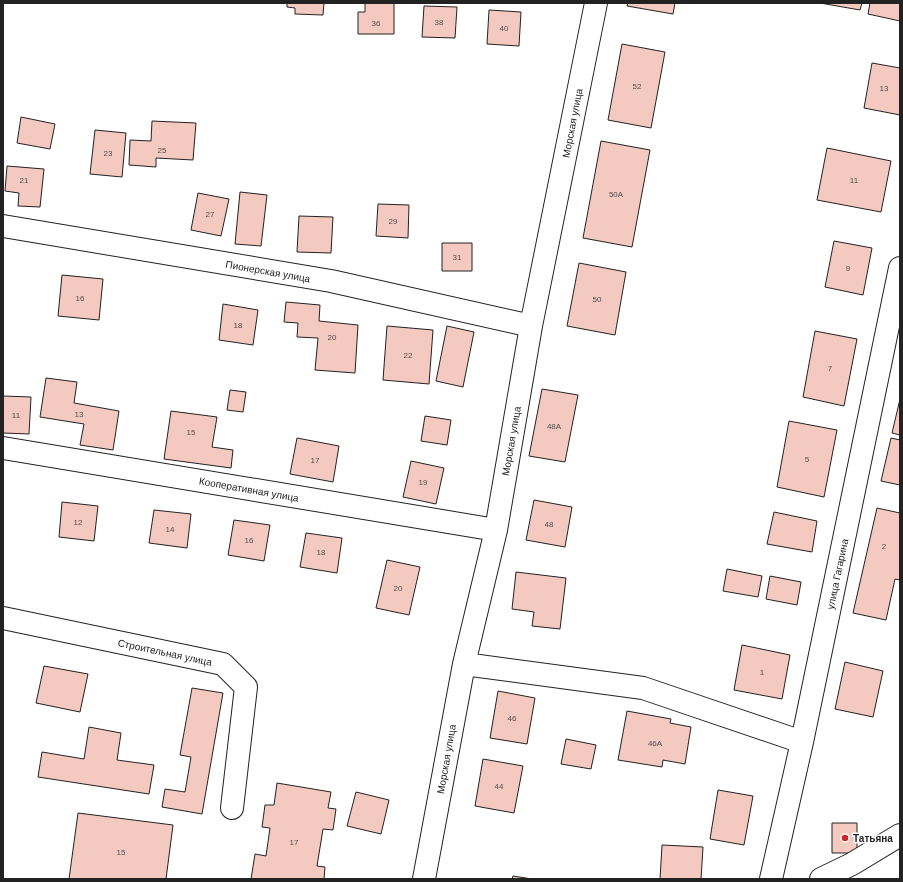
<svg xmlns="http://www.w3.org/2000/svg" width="903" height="882" viewBox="0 0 903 882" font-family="Helvetica,sans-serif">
  <rect width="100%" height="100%" fill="#fff"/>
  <path fill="#f3c9c0" stroke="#222" d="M 287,3 L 324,3 L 323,15 L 295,14 L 295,8 L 287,7 Z
    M 365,3 L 394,3 L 394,34 L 358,34 L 358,12 L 365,12 Z
    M 628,3 L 675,3 L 673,14 L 627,6 Z
    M 820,3 L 862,3 L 860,10 Z
    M 870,3 L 900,3 L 900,21 L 868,14 Z
    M 424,6 L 457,7 L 455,38 L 422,37 Z
    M 489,10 L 521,12 L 519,46 L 487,44 Z
    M 622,44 L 665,52 L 651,128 L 608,120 Z
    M 872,63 L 900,68 L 900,115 L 864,108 Z
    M 21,117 L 55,124 L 50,149 L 17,143 Z
    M 152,121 L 196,123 L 193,160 L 156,158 L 156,167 L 129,165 L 130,140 L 151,141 Z
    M 95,130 L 126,133 L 122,177 L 90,174 Z
    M 601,141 L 650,150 L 632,247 L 583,238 Z
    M 827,148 L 891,161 L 881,212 L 817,200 Z
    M 7,166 L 44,169 L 40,207 L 18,206 L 19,193 L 5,191 Z
    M 240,192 L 267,195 L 261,246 L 235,244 Z
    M 198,193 L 229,199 L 221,236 L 191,230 Z
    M 378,204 L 409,205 L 408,238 L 376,236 Z
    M 299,216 L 333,217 L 331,253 L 297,252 Z
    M 834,241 L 872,248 L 863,295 L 825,287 Z
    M 442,243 L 472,243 L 472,271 L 442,271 Z
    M 579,263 L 626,272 L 615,335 L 567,326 Z
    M 62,275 L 103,279 L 99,320 L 58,316 Z
    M 286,302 L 320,305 L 319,321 L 358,325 L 355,373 L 315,370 L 318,338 L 297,337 L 298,323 L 284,322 Z
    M 223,304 L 258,310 L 253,345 L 219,340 Z
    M 387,326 L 433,330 L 429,384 L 383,380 Z
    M 447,326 L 474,332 L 463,387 L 436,381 Z
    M 815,331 L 857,339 L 844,406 L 803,397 Z
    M 46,378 L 77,382 L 74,403 L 119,411 L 113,450 L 80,445 L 84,424 L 40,417 Z
    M 542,389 L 578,395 L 565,462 L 529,456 Z
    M 230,390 L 246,392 L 243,412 L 227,410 Z
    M 3,396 L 31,397 L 29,434 L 3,433 Z
    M 900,399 L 900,435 L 892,433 Z
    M 171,411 L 217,417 L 212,447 L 233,450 L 231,468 L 164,459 Z
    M 425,416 L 451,420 L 447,445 L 421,441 Z
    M 789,421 L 837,430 L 824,497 L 777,487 Z
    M 297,438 L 339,446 L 333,482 L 290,474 Z
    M 891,438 L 900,440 L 900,485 L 881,481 Z
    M 411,461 L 444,468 L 436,504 L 403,497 Z
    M 534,500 L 572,507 L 565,547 L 526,540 Z
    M 62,502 L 98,506 L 94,541 L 59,537 Z
    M 877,508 L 900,513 L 900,580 L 895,579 L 886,620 L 853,613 Z
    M 154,510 L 191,514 L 187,548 L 149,543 Z
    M 774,512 L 817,521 L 812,552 L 767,544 Z
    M 234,520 L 270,525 L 264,561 L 228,555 Z
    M 306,533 L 342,538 L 337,573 L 300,567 Z
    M 387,560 L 420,567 L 409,615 L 376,608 Z
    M 727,569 L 762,576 L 758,597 L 723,591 Z
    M 516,572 L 566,578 L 560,629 L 532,626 L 534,612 L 512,609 Z
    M 770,576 L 801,582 L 797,605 L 766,599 Z
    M 742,645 L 790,655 L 782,699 L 734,690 Z
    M 845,662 L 883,671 L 873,717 L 835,709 Z
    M 44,666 L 88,674 L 80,712 L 36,703 Z
    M 192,688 L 223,693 L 202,814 L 162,807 L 165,789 L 185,792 L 191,757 L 180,755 Z
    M 498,691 L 535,698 L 527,744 L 490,738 Z
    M 627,711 L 671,719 L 670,723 L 691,727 L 685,764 L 663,760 L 662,767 L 618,760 Z
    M 89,727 L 121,733 L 117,760 L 154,765 L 149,794 L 38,777 L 42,752 L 84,759 Z
    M 566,739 L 596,745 L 591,769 L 561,764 Z
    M 483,759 L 523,766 L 514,813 L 475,806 Z
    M 277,783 L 331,792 L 328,808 L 336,809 L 333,830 L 323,829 L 317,866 L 325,867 L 324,879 L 251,879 L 255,854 L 266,856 L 270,828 L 262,827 L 265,805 L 274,805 Z
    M 718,790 L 753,796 L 744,845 L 710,839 Z
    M 356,792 L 389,800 L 381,834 L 347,826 Z
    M 78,813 L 173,825 L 166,879 L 69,879 Z
    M 832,823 L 857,823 L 857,853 L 832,853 Z
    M 662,845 L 703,847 L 701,879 L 660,879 Z
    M 513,876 L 532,879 L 512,879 Z"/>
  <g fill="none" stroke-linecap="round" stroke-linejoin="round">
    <defs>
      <path id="minor" d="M 3,226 L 331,281 L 531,326
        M 3,448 L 496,530
        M 3,618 L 223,664 L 246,687 L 232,808
        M 464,664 L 643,688 L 802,742
        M 424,879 L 464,664 L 496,530 L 531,326 L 596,3
        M 771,879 L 802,742 L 900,268
        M 821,879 L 852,864 L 900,835"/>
    </defs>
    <use href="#minor" stroke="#222" stroke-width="24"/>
    <use href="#minor" stroke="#fff" stroke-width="22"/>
  </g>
  <circle fill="#c62828" stroke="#fff" stroke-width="1.5" cx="845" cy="838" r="4"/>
  <g text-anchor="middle" stroke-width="3" stroke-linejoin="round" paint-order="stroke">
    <g font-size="8" fill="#564c4a">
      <text x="439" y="25">38</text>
      <text x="376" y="26">36</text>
      <text x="504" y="31">40</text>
      <text x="637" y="89">52</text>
      <text x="884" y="91">13</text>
      <text x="162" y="153">25</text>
      <text x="108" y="156">23</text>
      <text x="24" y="183">21</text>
      <text x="854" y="183">11</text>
      <text x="616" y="197">50А</text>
      <text x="210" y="217">27</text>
      <text x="393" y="224">29</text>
      <text x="457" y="260">31</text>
      <text x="848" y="271">9</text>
      <text x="80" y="301">16</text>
      <text x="597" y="302">50</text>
      <text x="238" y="328">18</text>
      <text x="332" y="340">20</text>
      <text x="408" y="358">22</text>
      <text x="830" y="371">7</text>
      <text x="79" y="417">13</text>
      <text x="16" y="418">11</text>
      <text x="554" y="429">48А</text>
      <text x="191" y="435">15</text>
      <text x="807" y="462">5</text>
      <text x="315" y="463">17</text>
      <text x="423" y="485">19</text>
      <text x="78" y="525">12</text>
      <text x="549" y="527">48</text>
      <text x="170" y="532">14</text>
      <text x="249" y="543">16</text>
      <text x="884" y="549">2</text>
      <text x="321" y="555">18</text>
      <text x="398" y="591">20</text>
      <text x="762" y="675">1</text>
      <text x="512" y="721">46</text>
      <text x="655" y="746">46А</text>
      <text x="499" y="789">44</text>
      <text x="294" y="845">17</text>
      <text x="121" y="855">15</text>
    </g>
    <g font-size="10" fill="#222" stroke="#fff">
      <text transform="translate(572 123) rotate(-79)" y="4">Морская улица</text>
      <text transform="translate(268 271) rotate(10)" y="4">Пионерская улица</text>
      <text transform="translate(511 441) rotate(-80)" y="4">Морская улица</text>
      <text transform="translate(249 489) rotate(10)" y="4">Кооперативная улица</text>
      <text transform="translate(837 574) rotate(-78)" y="4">улица Гагарина</text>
      <text transform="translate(165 652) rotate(12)" y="4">Строительная улица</text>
      <text transform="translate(446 759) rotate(-80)" y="4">Морская улица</text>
    </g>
    <g font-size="10" font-weight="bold" fill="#222" stroke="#fff" text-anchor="start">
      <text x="853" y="842">Татьяна</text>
    </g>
  </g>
  <rect width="903" height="882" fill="none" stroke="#222222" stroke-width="8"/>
</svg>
